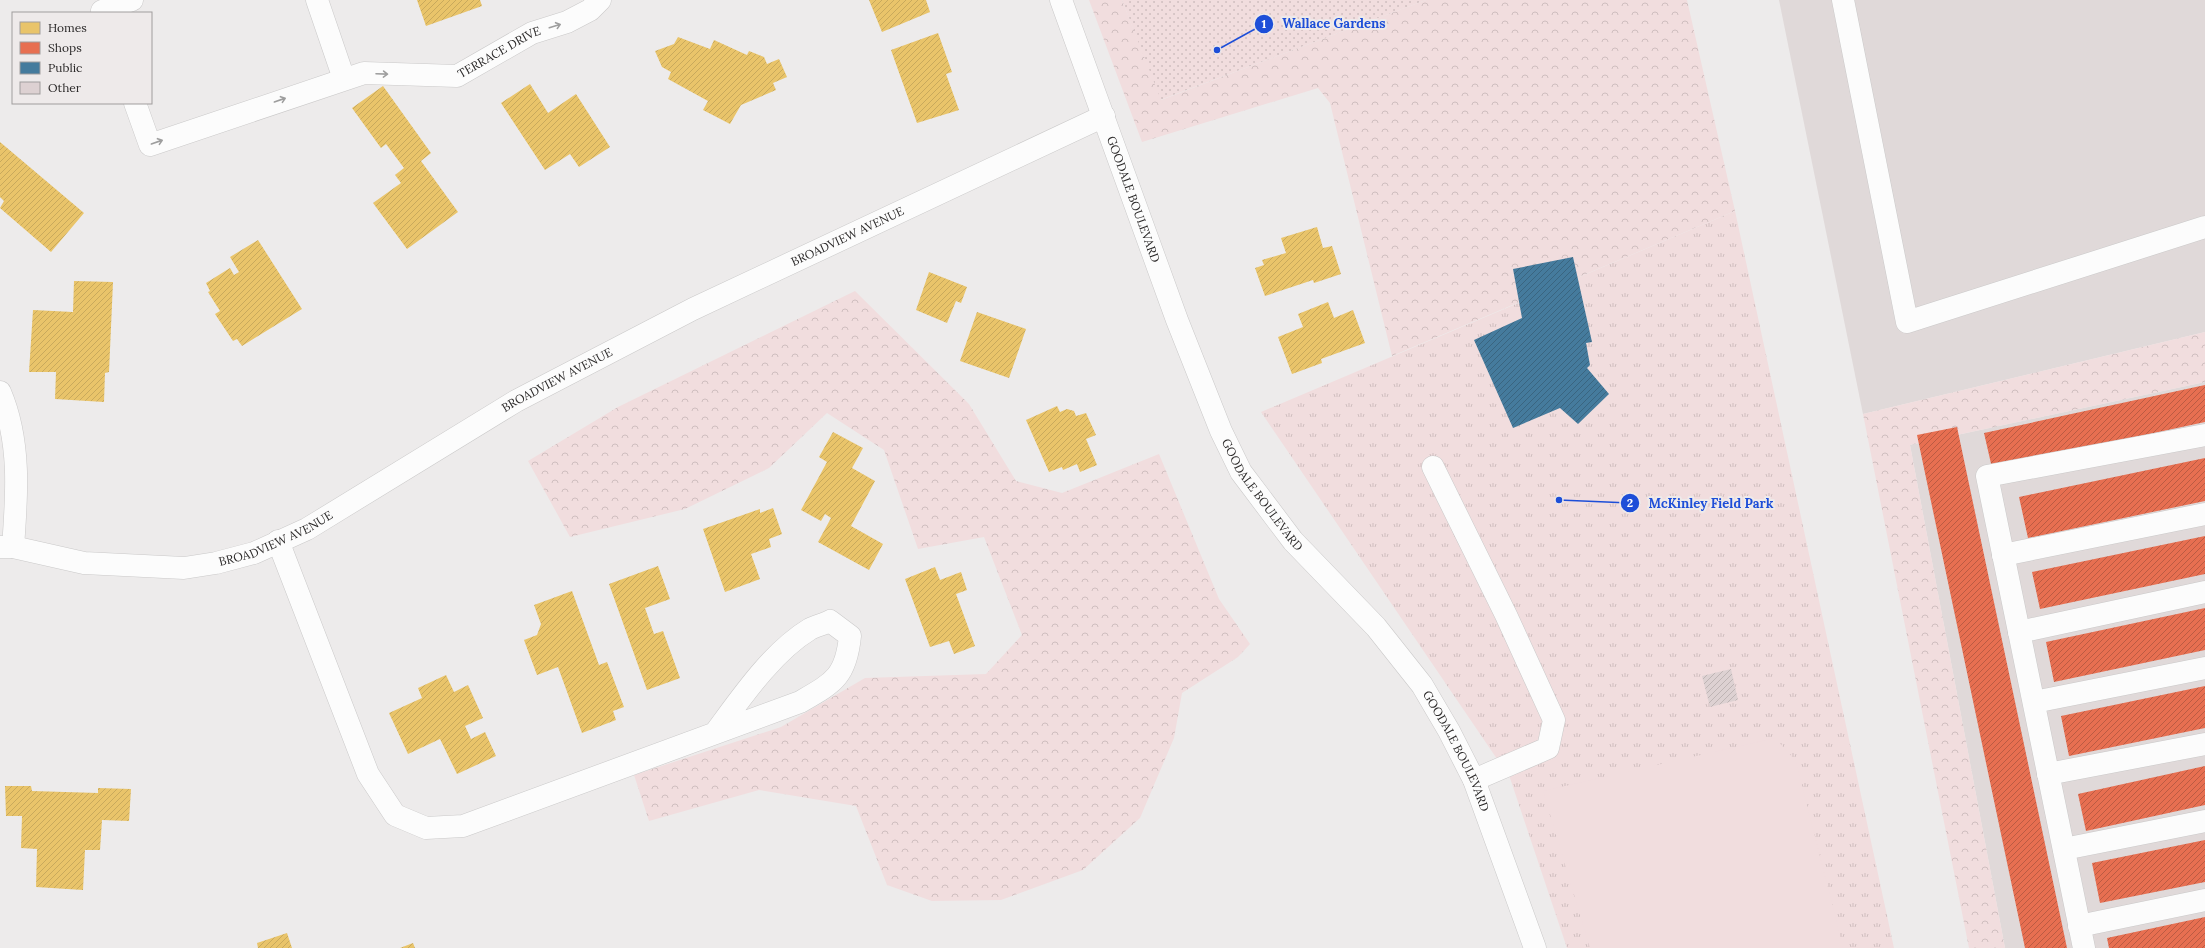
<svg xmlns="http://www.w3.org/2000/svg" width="2205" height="948" viewBox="0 0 2205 948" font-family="Lora,serif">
  <defs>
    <pattern id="grass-dots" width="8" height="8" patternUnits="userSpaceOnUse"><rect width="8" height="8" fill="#f1ddde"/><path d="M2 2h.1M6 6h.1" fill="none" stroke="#cfbebf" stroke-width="1.8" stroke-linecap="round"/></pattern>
    <pattern id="forest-crowns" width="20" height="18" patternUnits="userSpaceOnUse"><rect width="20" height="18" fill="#f1ddde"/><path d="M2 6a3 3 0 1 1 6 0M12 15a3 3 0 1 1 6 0" fill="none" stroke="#cfbebf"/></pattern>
    <pattern id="park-tufts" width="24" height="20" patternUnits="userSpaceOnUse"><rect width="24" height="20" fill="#f1ddde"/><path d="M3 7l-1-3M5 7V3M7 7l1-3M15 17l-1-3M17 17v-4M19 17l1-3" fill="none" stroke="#cfbebf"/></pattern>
    <pattern id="homes-hatch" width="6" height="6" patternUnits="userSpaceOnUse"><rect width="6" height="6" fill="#e9c46a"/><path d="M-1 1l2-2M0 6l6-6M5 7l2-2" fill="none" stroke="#c8a95c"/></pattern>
    <pattern id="shops-hatch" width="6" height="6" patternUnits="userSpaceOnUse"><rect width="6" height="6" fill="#e76f51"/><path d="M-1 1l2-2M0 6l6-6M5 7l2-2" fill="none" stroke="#bb5b43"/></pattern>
    <pattern id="public-hatch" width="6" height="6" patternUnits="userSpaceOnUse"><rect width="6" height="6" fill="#457b9d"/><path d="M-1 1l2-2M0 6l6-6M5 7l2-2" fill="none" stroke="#3a6580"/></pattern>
    <pattern id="building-hatch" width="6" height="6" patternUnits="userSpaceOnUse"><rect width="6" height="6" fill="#ddd1d2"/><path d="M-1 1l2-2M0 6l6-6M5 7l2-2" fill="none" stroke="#beb4b4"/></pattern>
  </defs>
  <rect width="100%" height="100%" fill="#edebeb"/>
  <path fill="#e0d9d9" d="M 1779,0 L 2205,0 L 2205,332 L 1863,414 Z
    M 2205,382 L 2205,948 L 2005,948 L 1910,445 Z"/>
  <path fill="url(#grass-dots)" d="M 1122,0 L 1426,0 L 1160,100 Z"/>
  <path fill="url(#forest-crowns)" d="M 1089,0 L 1122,0 L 1161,100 L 1426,0 L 1687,0 L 1735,211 L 1392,356 L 1330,103 L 1318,88 L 1142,142 Z
    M 855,291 L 969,404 L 1016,481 L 1062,493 L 1159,454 L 1219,599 L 1250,644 L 1238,657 L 1182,693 L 1174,738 L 1140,818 L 1083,870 L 1001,900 L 932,901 L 887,885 L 856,806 L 759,790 L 649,821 L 634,775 L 781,727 L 865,678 L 986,674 L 1022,635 L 984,537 L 918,549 L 884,450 L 827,413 L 769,468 L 685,509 L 570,537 L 528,461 L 618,407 Z
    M 2205,332 L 2205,382 L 1910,445 L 2005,948 L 1969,948 L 1863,414 Z"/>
  <path fill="url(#park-tufts)" d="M 1735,211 L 1894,948 L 1567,948 L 1510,778 L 1261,412 Z"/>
  <path fill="#f1ddde" d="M 1775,738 L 1796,761 L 1843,948 L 1590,948 L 1543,791 Z"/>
  <path fill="url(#homes-hatch)" d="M 417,0 L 480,0 L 482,6 L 426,26 Z
    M 869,0 L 926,0 L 930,12 L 882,32 Z
    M 938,33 L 952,72 L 946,74 L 959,110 L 917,123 L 891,50 Z
    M 678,37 L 710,49 L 714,40 L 747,55 L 749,51 L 764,57 L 767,64 L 779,59 L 787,77 L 773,83 L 776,90 L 741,105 L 730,124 L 703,110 L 708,101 L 668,79 L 671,72 L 662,67 L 655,51 L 674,44 Z
    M 530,84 L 548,113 L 576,94 L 610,147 L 579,167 L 570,154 L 545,170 L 501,103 Z
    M 383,86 L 431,153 L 421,161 L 458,212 L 407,249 L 373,203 L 401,183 L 395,175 L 404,168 L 386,144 L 381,148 L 352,108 Z
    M 0,142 L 84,213 L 51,252 L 0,208 L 4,201 L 0,197 Z
    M 1317,227 L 1323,248 L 1332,246 L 1341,274 L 1314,283 L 1313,280 L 1265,296 L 1255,268 L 1264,265 L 1262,260 L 1286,253 L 1281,238 Z
    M 258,240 L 302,309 L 242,346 L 237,339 L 233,341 L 215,314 L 220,311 L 208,292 L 210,291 L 206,283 L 230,268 L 234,275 L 239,272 L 230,257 Z
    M 929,272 L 967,287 L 961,303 L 956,301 L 947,323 L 916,310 Z
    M 74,281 L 113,282 L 109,372 L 105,373 L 104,402 L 55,399 L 56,372 L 29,372 L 33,310 L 73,312 Z
    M 1328,302 L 1334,318 L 1353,310 L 1365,343 L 1321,359 L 1322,363 L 1292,374 L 1278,337 L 1303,327 L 1298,314 Z
    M 977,312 L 1026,329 L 1009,378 L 960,361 Z
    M 1057,406 L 1060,412 L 1067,409 L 1074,411 L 1076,416 L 1086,413 L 1096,435 L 1086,439 L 1097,465 L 1080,472 L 1077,464 L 1063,470 L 1062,467 L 1049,472 L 1026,420 Z
    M 833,432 L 863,448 L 852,468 L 875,481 L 851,526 L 883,544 L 869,570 L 818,542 L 831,518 L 825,514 L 821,521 L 801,510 L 827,462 L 819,457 Z
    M 773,508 L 782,534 L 769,539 L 771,547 L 751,554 L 760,579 L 725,592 L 703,529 L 760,509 L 760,513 Z
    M 658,566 L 670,599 L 645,608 L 654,634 L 663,631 L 680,678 L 647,690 L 609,584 Z
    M 935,567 L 940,580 L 961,572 L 967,590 L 956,594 L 975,646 L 954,654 L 949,641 L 930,647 L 905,579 Z
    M 572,591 L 599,665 L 607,662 L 624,707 L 613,711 L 616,720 L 582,733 L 558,667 L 537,675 L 524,640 L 537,635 L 541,624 L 534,605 Z
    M 446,675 L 454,692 L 468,685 L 483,718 L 465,726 L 471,739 L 485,732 L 496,756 L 457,774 L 440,739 L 408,754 L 389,713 L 422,698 L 418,688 Z
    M 5,786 L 31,786 L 32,791 L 98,793 L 98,788 L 131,789 L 129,821 L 102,820 L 100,850 L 85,850 L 83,890 L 36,887 L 37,849 L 21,848 L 22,816 L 6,816 Z
    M 287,933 L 292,948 L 258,948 L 257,943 Z
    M 413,943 L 415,948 L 400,948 Z"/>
  <path fill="url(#shops-hatch)" d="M 2205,385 L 2205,422 L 1992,468 L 1984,433 Z
    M 1957,427 L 2067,948 L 2025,948 L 1917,435 Z
    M 2205,458 L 2205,501 L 2028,538 L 2019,497 Z
    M 2205,536 L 2205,574 L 2040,609 L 2032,572 Z
    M 2205,608 L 2205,650 L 2054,682 L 2046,642 Z
    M 2205,686 L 2205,728 L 2069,756 L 2061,716 Z
    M 2205,766 L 2205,805 L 2086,831 L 2078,794 Z
    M 2205,840 L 2205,882 L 2100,903 L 2092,863 Z
    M 2205,917 L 2205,948 L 2109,948 L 2107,938 Z"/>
  <path fill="url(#public-hatch)" d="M 1573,257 L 1592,342 L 1586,343 L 1590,365 L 1587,368 L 1609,394 L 1578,424 L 1560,408 L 1513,428 L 1474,340 L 1522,318 L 1513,269 Z"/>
  <path fill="url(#building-hatch)" d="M 1731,669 L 1738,700 L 1710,707 L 1702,676 Z"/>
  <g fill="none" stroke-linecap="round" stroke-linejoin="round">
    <defs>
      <g id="minor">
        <path d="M 317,0 L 344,79"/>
        <path id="s1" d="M 1061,0 L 1177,320 L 1221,431 L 1241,472 L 1293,541 L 1376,627 L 1422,685 L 1449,731 L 1474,780 L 1535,948"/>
        <path d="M 1843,0 L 1907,322 L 2205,227"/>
        <path d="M 102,11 L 132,0"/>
        <path id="s2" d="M 135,103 L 150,145 L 364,73 L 457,76 L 532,33 L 567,22 L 590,10 L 600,0"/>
        <path d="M 0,392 C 21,441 17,495 13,547"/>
        <path d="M 1433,467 L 1506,615 L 1554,720 L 1548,748 L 1474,780"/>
        <path d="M 278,541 L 368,774 L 395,815 L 426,828 L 463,826 L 800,702 C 833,683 846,677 850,636 L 830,621 C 824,624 816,626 810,629 C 772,652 741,698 715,733"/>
        <path id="s3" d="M 0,547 L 13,547 L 84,563 L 184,568 L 216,563 L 254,553 L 307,529 L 516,401 L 693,309 L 1104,116"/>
        <path d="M 2003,555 L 2205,514"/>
        <path d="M 2019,632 L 2205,592"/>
        <path d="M 2034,702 L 2205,668"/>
        <path d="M 2048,774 L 2205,744"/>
        <path d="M 2064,849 L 2205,821"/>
        <path d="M 2079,926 L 2205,900"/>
        <path d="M 2084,948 L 1987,476 L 2205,435"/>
      </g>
    </defs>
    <use href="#minor" stroke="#cac9c9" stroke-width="23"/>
    <use href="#minor" stroke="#fcfcfc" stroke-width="22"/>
  </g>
  <defs><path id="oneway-shaft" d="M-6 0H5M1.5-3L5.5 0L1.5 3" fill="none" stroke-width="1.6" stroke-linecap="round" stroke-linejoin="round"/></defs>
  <g stroke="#9e9e9e">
    <use href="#oneway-shaft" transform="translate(555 26) rotate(-17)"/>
    <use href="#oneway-shaft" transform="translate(382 74) rotate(2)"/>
    <use href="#oneway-shaft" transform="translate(280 100) rotate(-19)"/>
    <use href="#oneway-shaft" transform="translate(157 142) rotate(-19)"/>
  </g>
  <g text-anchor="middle" stroke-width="4" stroke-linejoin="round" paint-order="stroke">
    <g font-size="12" fill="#2c2a2a" stroke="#eeeaea">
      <text dy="4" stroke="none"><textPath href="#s2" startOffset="412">TERRACE DRIVE</textPath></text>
      <text dy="4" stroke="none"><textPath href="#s1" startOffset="212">GOODALE BOULEVARD</textPath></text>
      <text dy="4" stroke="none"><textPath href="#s3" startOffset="931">BROADVIEW AVENUE</textPath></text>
      <text dy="4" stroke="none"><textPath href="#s3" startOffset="607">BROADVIEW AVENUE</textPath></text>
      <text dy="4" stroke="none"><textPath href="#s1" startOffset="536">GOODALE BOULEVARD</textPath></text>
      <text dy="4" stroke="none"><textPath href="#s3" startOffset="283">BROADVIEW AVENUE</textPath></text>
      <text dy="4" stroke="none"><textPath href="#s1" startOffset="860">GOODALE BOULEVARD</textPath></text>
    </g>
  </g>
  <path fill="none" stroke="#1d4ed8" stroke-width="1.5" d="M1217 50L1264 24M1559 500L1630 503"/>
  <g fill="#1d4ed8" stroke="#eeeaea" stroke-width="1.5">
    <circle cx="1217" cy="50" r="4"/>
    <circle cx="1559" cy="500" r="4"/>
    <circle cx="1264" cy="24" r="10"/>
    <circle cx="1630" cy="503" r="10"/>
  </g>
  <g font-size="12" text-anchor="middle" font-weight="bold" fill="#fff">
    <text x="1264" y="28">1</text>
    <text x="1630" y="507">2</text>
  </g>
  <g font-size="13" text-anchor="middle" font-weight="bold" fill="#1d4ed8" stroke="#eeeaea" stroke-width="4" stroke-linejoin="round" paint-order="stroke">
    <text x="1334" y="28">Wallace Gardens</text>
    <text x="1711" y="508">McKinley Field Park</text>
  </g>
  <rect x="12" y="12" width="140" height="92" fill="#eeeaea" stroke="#a09d9d"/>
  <rect x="20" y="22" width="20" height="12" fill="#e9c46a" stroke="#a09d9d"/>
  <text x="48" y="32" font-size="12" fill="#2c2a2a">Homes</text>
  <rect x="20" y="42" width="20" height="12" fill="#e76f51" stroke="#a09d9d"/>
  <text x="48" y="52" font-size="12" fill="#2c2a2a">Shops</text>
  <rect x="20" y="62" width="20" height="12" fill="#457b9d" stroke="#a09d9d"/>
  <text x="48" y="72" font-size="12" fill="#2c2a2a">Public</text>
  <rect x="20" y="82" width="20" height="12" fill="#ddd1d2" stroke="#a09d9d"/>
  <text x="48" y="92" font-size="12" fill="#2c2a2a">Other</text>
</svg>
